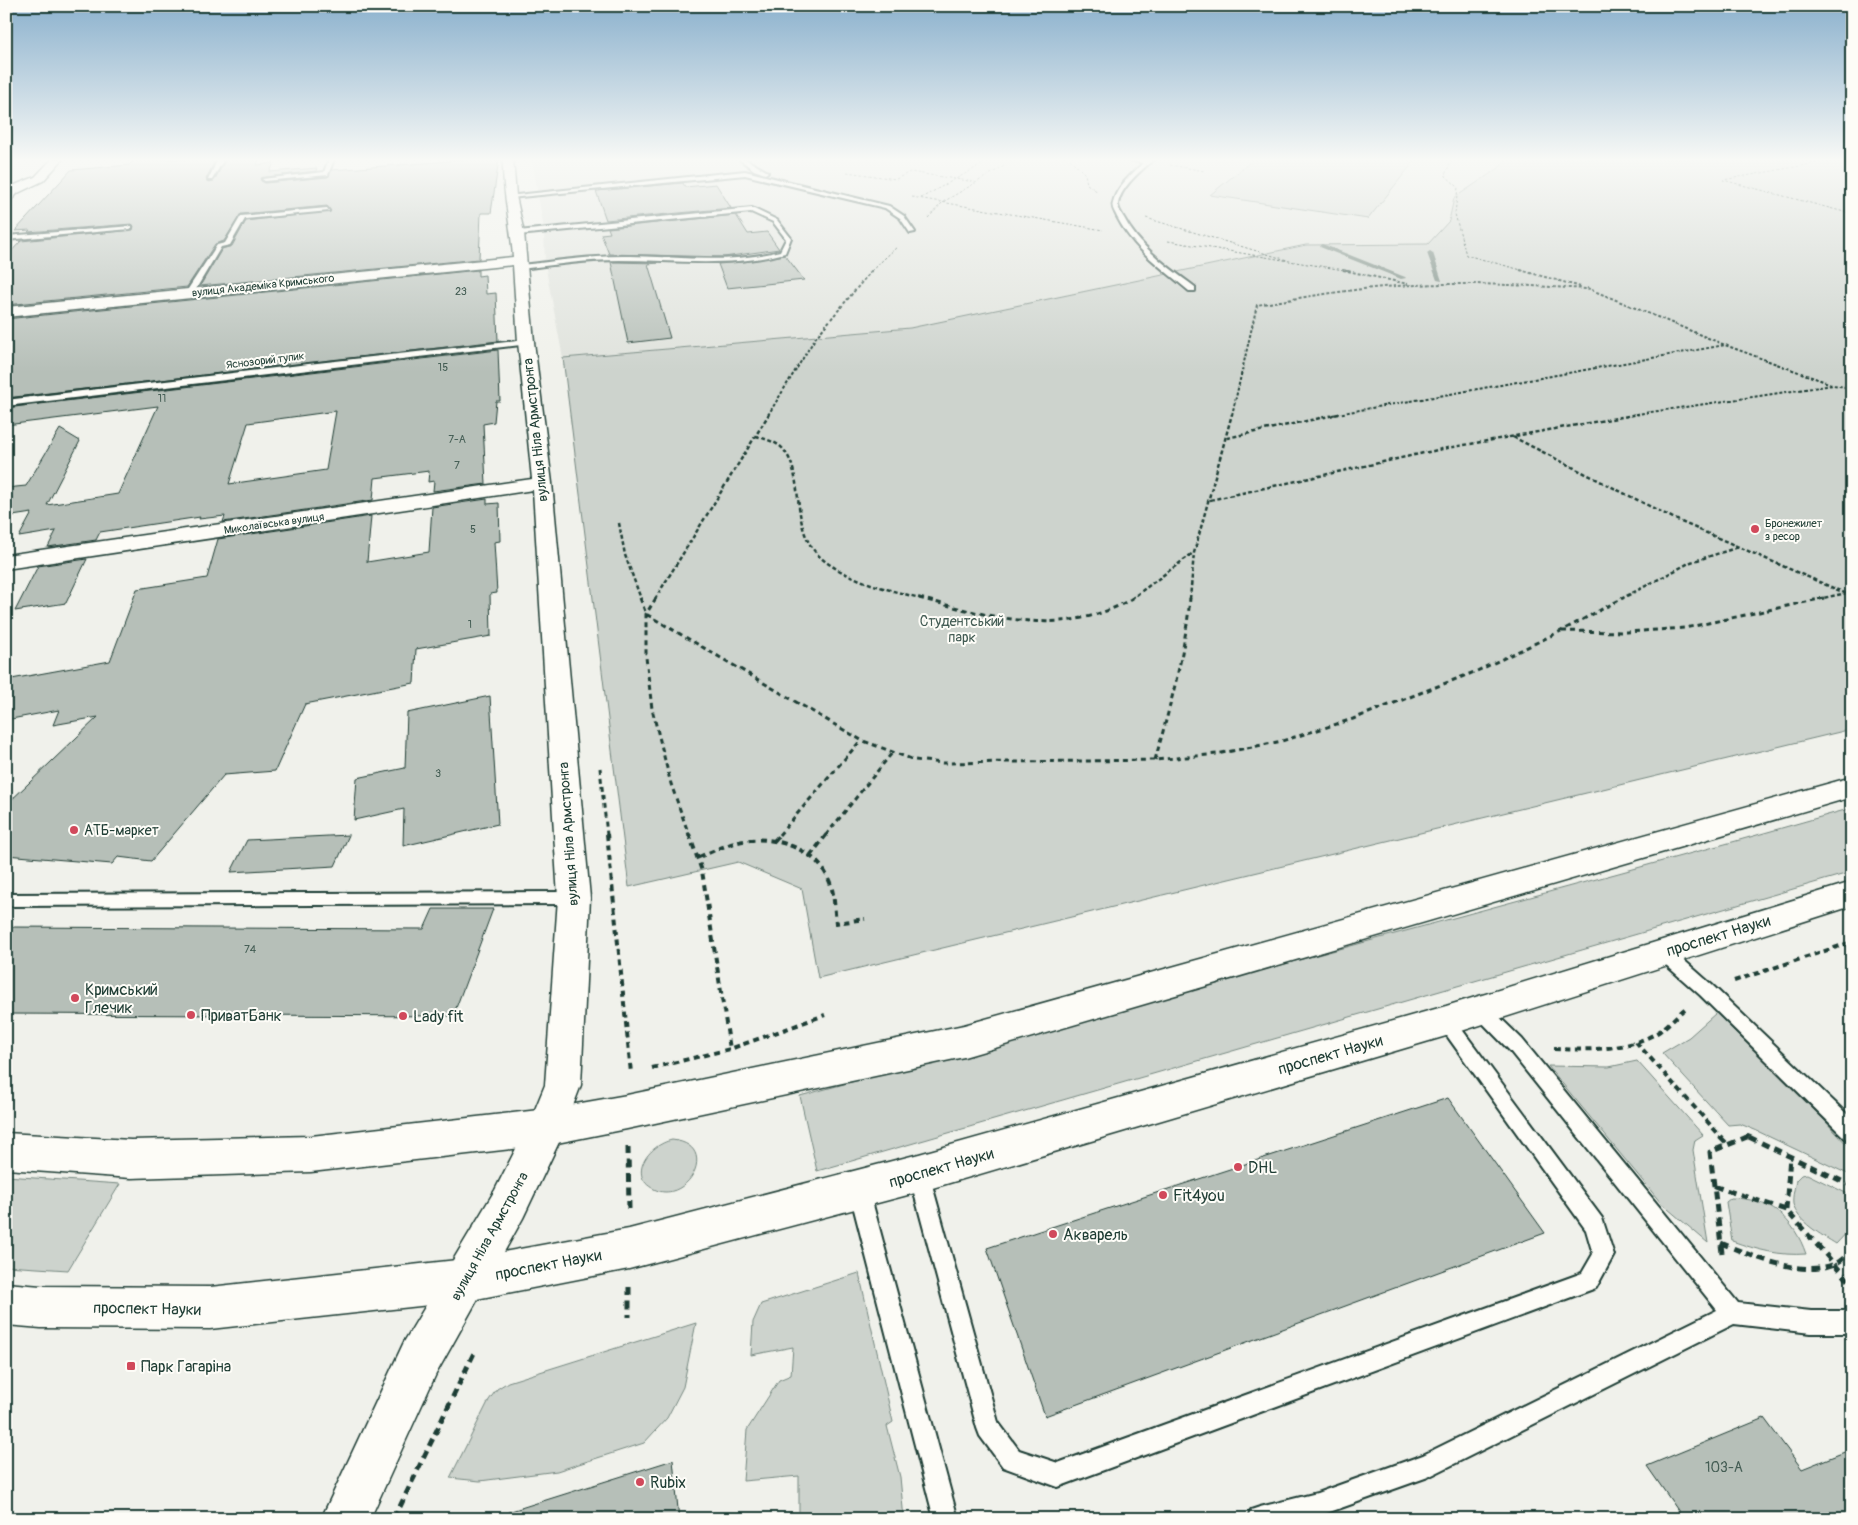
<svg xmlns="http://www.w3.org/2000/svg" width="1858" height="1525" viewBox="0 0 1858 1525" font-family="Pangolin,sans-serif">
  <rect width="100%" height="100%" fill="#f0f1eb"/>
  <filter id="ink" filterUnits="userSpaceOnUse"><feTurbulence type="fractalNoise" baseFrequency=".02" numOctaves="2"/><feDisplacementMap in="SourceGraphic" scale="10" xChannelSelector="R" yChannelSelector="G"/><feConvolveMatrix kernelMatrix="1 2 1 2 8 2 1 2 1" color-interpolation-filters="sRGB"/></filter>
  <g filter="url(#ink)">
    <path fill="#dfe2dc" d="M 532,159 L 1852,159 L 1454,198 L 1449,221 L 1428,244 L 1306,245 L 910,328 L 563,358 L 545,264 L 544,230 Z"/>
    <path fill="#cdd3cd" stroke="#768880" d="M 1254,159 L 1416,159 L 1368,219 L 1210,195 Z
      M 1507,159 L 1852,159 L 1852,729 L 818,978 L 802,889 L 738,862 L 629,887 L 563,358 L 910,328 L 1306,245 L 1428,244 L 1449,221 L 1454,198 L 1499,168 Z
      M 1852,808 L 1852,872 L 817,1171 L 800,1096 L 1736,841 Z
      M 1716,1013 L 1825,1121 L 1850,1148 L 1852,1152 L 1852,1176 L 1755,1130 L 1740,1124 L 1728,1125 L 1662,1053 L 1689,1037 Z
      M 1637,1061 L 1703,1135 L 1695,1140 L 1693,1150 L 1708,1243 L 1661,1203 L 1548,1066 L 1609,1067 Z
      M 672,1140 C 722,1145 686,1206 654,1189 C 627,1176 648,1145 672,1140 Z
      M 1807,1174 L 1852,1196 L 1852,1227 L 1836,1244 C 1822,1235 1797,1222 1793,1204 C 1792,1196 1795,1187 1796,1180 L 1801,1175 Z
      M 6,1176 L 120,1184 L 68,1270 L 6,1266 Z
      M 1731,1198 C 1770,1198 1794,1219 1806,1254 C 1780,1256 1757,1250 1732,1241 L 1726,1202 Z
      M 859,1273 L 893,1422 L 887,1426 L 900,1477 L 904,1519 L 799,1519 L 799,1476 L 743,1481 L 747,1430 L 779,1380 L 791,1375 L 793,1347 L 751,1355 L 753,1322 L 761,1304 Z
      M 696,1323 L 683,1387 L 667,1418 L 644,1443 L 557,1471 L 480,1481 L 450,1478 L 489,1400 L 497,1389 L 508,1382 Z"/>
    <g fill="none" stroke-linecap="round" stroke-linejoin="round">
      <path fill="#6c8077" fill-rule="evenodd" d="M 1322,244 L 1405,277 L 1406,278 L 1401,279 L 1320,247 Z
        M 1430,251 L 1433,253 L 1442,281 L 1437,280 L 1427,253 Z"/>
    </g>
    <path fill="#b6bfb8" stroke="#1f3d34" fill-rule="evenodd" d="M 135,159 L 216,159 L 206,179 L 208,182 L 214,181 L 226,159 L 259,159 L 257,165 L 274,163 L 270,172 L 317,168 L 316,171 L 260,178 L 261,181 L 265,183 L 328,177 L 332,170 L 450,161 L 450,159 L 499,159 L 491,213 L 481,213 L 479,259 L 200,286 L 222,249 L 232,246 L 246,221 L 331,211 L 327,206 L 241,214 L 224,241 L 215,244 L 187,287 L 6,305 L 6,257 L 21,241 L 133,230 L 134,226 L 132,224 L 28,232 L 30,230 L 15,231 L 71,170 L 129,165 Z
      M 683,183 L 685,187 L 716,184 L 731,208 L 606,220 L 596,191 Z
      M 736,215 L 748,234 L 767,232 L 779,249 L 724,257 L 609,254 L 601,234 L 610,233 L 608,228 Z
      M 785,255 L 804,280 L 727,288 L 718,264 L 744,262 Z
      M 611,262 L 658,263 L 648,264 L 670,338 L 628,343 Z
      M 478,270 L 478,276 L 485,275 L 486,294 L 496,293 L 498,341 L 6,398 L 6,319 Z
      M 498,350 L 500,401 L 496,401 L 494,422 L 483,424 L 486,484 L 433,491 L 434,481 L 428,482 L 429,471 L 375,478 L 373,500 L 223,522 L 225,516 L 199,519 L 200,517 L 100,532 L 96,540 L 48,547 L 56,531 L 19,537 L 32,513 L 6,517 L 6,488 L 26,486 L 60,429 L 80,441 L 47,505 L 118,494 L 158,406 L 6,425 L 6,408 ZM 336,411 L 326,470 L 229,484 L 248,423 Z
      M 487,499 L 487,504 L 499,503 L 500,541 L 494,542 L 497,593 L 490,594 L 491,636 L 416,649 L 414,683 L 305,704 L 275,771 L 224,775 L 151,861 L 118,857 L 112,864 L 6,855 L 6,805 L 98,717 L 53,725 L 59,710 L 6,720 L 6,680 L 110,661 L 137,589 L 207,578 L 218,539 L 371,516 L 367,562 L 429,552 L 432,507 Z
      M 87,559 L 66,603 L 15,611 L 38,566 Z
      M 490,696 L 498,824 L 403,846 L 404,809 L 354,820 L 357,778 L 405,768 L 407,713 Z
      M 349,835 L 335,866 L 231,872 L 247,840 Z
      M 433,909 L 493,909 L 453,1016 L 6,1014 L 6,927 L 424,929 Z
      M 1448,1098 L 1545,1233 L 1045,1416 L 987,1248 Z
      M 1764,1418 L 1802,1469 L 1852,1449 L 1852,1519 L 1684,1519 L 1647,1466 Z
      M 673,1460 L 679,1519 L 509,1519 L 508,1512 Z"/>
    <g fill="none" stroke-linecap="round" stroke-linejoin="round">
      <defs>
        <path id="service" d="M 218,159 L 224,159 L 212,180 L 208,180 Z
          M 329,159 L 334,159 L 328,175 L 265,181 L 262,179 L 324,172 Z
          M 739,159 L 745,159 L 768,172 L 765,174 L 754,170 Z
          M 1125,159 L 1154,159 C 1142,170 1121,186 1118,204 C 1118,209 1121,213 1124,218 C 1140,248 1168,267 1195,287 L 1195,291 L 1189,291 C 1161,267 1134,250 1117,217 C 1115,212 1111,208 1113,203 C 1116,187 1132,174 1143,163 Z
          M 745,171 L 889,206 L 904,216 L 915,232 L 910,233 L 900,218 L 885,208 L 745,175 L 510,198 L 507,196 Z
          M 327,208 L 329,211 L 245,219 L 230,245 L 221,247 L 193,294 L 186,292 L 217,245 L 225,243 L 241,216 Z
          M 752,208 L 777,220 L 791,238 L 785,253 C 730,268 675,260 619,260 C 586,260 553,265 520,269 L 517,267 L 520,265 C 557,261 594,255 631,256 C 681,257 731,264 780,251 L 786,239 L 773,222 L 751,212 L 518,235 L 515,233 L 518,231 Z
          M 132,226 L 132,228 L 130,229 L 6,240 L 6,236 Z
          M 526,340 L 529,340 L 529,344 L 6,406 L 6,400 L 308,364 Z
          M 574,892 L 580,894 L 582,898 L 580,902 L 574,904 L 6,906 L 6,894 Z
          M 1663,945 L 1669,947 L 1712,985 L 1852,1119 L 1852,1141 L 1845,1138 L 1700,995 L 1657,957 L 1655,952 L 1657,947 Z
          M 1480,1002 L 1486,1004 L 1522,1039 L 1738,1303 L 1811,1311 L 1852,1311 L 1852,1333 L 1811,1333 L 1734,1324 L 1428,1477 L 1310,1519 L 1248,1519 L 1251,1510 L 1260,1507 L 1317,1493 L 1423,1455 L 1717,1310 L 1510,1051 L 1474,1014 L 1471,1009 L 1474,1004 Z
          M 1446,1013 L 1452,1016 L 1602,1218 L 1614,1255 L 1596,1288 L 1058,1487 L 1003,1467 L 980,1436 L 977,1428 L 909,1174 L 912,1167 L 919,1164 L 926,1167 L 929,1174 L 998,1422 L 1019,1450 L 1058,1463 L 1582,1273 L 1593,1254 L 1586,1230 L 1440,1026 L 1437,1021 L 1440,1016 Z
          M 859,1180 L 866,1183 L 869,1190 L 958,1519 L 934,1519 L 849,1190 L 852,1183 Z"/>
        <path id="minor" d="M 52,159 L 63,159 L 43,181 L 18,193 L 10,201 L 6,202 L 6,191 L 10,187 L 35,177 Z
          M 503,159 L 513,159 L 516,196 L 524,233 L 534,342 L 552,483 L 590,898 L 581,1085 L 560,1140 L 523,1218 L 436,1374 L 370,1519 L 321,1519 L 404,1342 L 495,1190 L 531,1119 L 545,1085 L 558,898 L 533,490 L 6,569 L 6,555 L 532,479 L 518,342 L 513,265 L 6,317 L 6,307 L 513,257 C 511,224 502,192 503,159 Z"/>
        <path id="primary" d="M 1852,777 L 1852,797 L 964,1057 L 627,1129 L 547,1145 L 311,1172 L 131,1178 L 6,1169 L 6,1133 L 131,1140 L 311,1136 L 547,1109 L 627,1095 L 964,1025 Z
          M 1852,882 L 1852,906 L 1446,1036 L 919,1192 L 629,1269 L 466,1301 L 210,1329 L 41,1328 L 6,1325 L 6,1283 L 41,1286 L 210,1287 L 466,1259 L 629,1229 L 919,1154 L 1446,1006 Z"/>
      </defs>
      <use href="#service" stroke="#1f3d34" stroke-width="4"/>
      <use href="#minor" stroke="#1f3d34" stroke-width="3"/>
      <use href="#primary" stroke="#1f3d34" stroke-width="3"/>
      <path stroke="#1f3d34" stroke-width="1" stroke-dasharray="2.5 2" stroke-linecap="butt" d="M 1070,159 L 1085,174 L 1087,184 L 1098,192
        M 1452,159 L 1445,175 L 1458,187 L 1455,214 L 1466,255 L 1525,271
        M 1839,159 L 1723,180 L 1852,214
        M 1170,165 L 1205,171
        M 847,172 L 896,179 L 910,172 L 975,182
        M 912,197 L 1103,230
        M 921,198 L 992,159
        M 928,218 L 943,202 L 1016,159
        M 1146,218 L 1287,260
        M 1168,241 L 1350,271
        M 871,271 L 898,246"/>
      <path stroke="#1f3d34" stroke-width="2" stroke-dasharray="3 2" stroke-linecap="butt" d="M 1343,270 L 1408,284
        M 1520,270 L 1581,287
        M 1844,280 L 1852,275
        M 1587,288 L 1725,345 L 1831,384
        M 768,415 L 816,337 L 872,270
        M 1232,415 L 1257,305 C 1310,296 1362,287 1416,285 C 1473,282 1531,286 1588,289
        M 1332,415 L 1725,345
        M 1631,415 L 1833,385 L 1852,388"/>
      <path stroke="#1f3d34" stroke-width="2.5" stroke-dasharray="4 2.5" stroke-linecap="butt" d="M 756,436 C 765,439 777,442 783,449 C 806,476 789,527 819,556 C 843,579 892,591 924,599
        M 1513,437 L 1679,521 L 1847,594
        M 1227,438 L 1339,414
        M 1210,500 L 1442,449 L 1639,414
        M 619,523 L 625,555 L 641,599
        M 655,599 L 769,414
        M 1131,599 L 1193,553
        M 1190,599 L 1194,553 L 1232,414
        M 1621,599 L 1691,562 L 1739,547
        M 1818,599 L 1852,592"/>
      <path stroke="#1f3d34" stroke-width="3" stroke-dasharray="5 4" stroke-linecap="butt" d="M 640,598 L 646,614 L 861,740 L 914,760 L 943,763 L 1155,760 L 1217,754 L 1282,741 L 1353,719 L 1477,671 L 1561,631 L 1623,598
        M 656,598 L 646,614 L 646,657 L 652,709 L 671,784 L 689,835
        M 919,598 C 994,617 1062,640 1133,598
        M 1562,631 L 1627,632 L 1685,628 L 1824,598
        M 1155,760 C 1170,707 1185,653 1190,598
        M 600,768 L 607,835
        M 779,835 L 861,740
        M 826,835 L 892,753"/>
      <path stroke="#1f3d34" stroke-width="4" stroke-dasharray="6 4.5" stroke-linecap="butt" d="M 607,834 L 631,1073
        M 689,834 L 702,871 L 730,1049
        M 774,841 L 780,834
        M 810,856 L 827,834
        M 699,857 C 715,850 732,842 750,840 C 778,837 816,850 828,878 C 835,892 834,908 836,923 L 865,919
        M 1734,981 L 1852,942
        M 1636,1042 L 1722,1138
        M 1554,1049 C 1589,1050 1629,1051 1660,1031 C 1669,1024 1677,1015 1686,1008
        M 652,1068 L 730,1049 L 825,1015
        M 1744,1138 L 1748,1136 L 1752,1138"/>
      <path stroke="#1f3d34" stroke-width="5" stroke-dasharray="8 5.5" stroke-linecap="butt" d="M 1720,1137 L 1727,1144
        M 1749,1137 L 1852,1186
        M 628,1147 L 629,1211
        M 1714,1186 L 1786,1210 L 1852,1284
        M 1786,1210 L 1790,1156
        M 1721,1243 C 1752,1256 1808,1281 1840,1261 C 1844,1258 1848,1254 1852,1251
        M 1722,1253 L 1710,1152 L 1747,1137
        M 629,1287 L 629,1317
        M 394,1519 L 475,1351"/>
      <use href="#service" fill="#fdfcf7" fill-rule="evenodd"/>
      <use href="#minor" fill="#fdfcf7" fill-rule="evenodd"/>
      <use href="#primary" fill="#fdfcf7" fill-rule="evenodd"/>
    </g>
  </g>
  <linearGradient id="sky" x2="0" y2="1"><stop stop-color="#8bb1cd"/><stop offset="0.43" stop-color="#f8f9f6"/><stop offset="1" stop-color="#f8f9f6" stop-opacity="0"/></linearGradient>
  <rect width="1858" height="372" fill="url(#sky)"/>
  <g fill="#d1495b" stroke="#fdfcf7" stroke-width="2">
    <circle cx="1755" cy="529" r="5"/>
    <circle cx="74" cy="830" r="5"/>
    <circle cx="75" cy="998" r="5"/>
    <circle cx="191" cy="1015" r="5"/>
    <circle cx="403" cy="1016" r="5"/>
    <circle cx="1238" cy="1167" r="5"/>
    <circle cx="1163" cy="1195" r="5"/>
    <circle cx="1053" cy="1234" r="5"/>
    <rect x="126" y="1361" width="10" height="10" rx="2.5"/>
    <circle cx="640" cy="1482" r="5"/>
  </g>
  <g text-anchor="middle" stroke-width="4" stroke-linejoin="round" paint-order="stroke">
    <g font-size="11" fill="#1f3d34" stroke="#fdfcf7">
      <text transform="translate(263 285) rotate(-6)" y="4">вулиця Академіка Кримського</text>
      <text transform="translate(265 360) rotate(-7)" y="4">Яснозорий тупик</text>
      <text transform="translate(274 523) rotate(-8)" y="4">Миколаївська вулиця</text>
    </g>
    <g font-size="11" fill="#455e55">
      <text x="461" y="295">23</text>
      <text x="443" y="371">15</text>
      <text x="162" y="402">11</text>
      <text x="457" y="443">7-А</text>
      <text x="457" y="469">7</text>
      <text x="473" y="533">5</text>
      <text x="470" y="628">1</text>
      <text x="438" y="777">3</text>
      <text x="250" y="953">74</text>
    </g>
    <g font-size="11" fill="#1f3d34" stroke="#fdfcf7" text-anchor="start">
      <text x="1765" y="527">Бронежилет<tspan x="1765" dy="13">з ресор</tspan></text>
    </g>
    <g font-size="14" fill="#1f3d34" stroke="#fdfcf7">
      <text transform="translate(535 430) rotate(-96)" y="5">вулиця Ніла Армстронга</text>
      <text transform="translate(568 834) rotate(-94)" y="5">вулиця Ніла Армстронга</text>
      <text transform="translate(489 1236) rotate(-61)" y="5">вулиця Ніла Армстронга</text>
    </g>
    <g font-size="14" fill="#425b53" stroke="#fdfcf7">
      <text x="962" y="626">Студентський<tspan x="962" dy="16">парк</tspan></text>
    </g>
    <g font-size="14" fill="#1f3d34" stroke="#fdfcf7" text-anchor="start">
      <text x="84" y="835">АТБ-маркет</text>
    </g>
    <g font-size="14" fill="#455e55">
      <text x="1724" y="1472">103-А</text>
    </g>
    <g font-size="16" fill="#1f3d34" stroke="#fdfcf7">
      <text transform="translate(1718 935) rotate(-17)" y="6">проспект Науки</text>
      <text transform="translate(1330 1054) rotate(-16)" y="6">проспект Науки</text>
      <text transform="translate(941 1167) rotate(-16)" y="6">проспект Науки</text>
      <text transform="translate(548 1264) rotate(-11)" y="6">проспект Науки</text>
      <text transform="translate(147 1308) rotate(1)" y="6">проспект Науки</text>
    </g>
    <g font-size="16" fill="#1f3d34" stroke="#fdfcf7" text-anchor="start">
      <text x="85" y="995">Кримський<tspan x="85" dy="18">Глечик</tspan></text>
      <text x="201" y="1021">ПриватБанк</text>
      <text x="413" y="1022">Lady fit</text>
      <text x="1248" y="1173">DHL</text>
      <text x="1173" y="1201">Fit4you</text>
      <text x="1063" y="1240">Акварель</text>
      <text x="141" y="1372">Парк Гагаріна</text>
      <text x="650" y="1488">Rubix</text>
    </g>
  </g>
  <rect width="1858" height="1525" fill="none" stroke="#fdfcf7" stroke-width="25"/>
  <rect x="12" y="12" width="1833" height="1500" fill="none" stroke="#1f3d34" stroke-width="2" filter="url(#ink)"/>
</svg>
